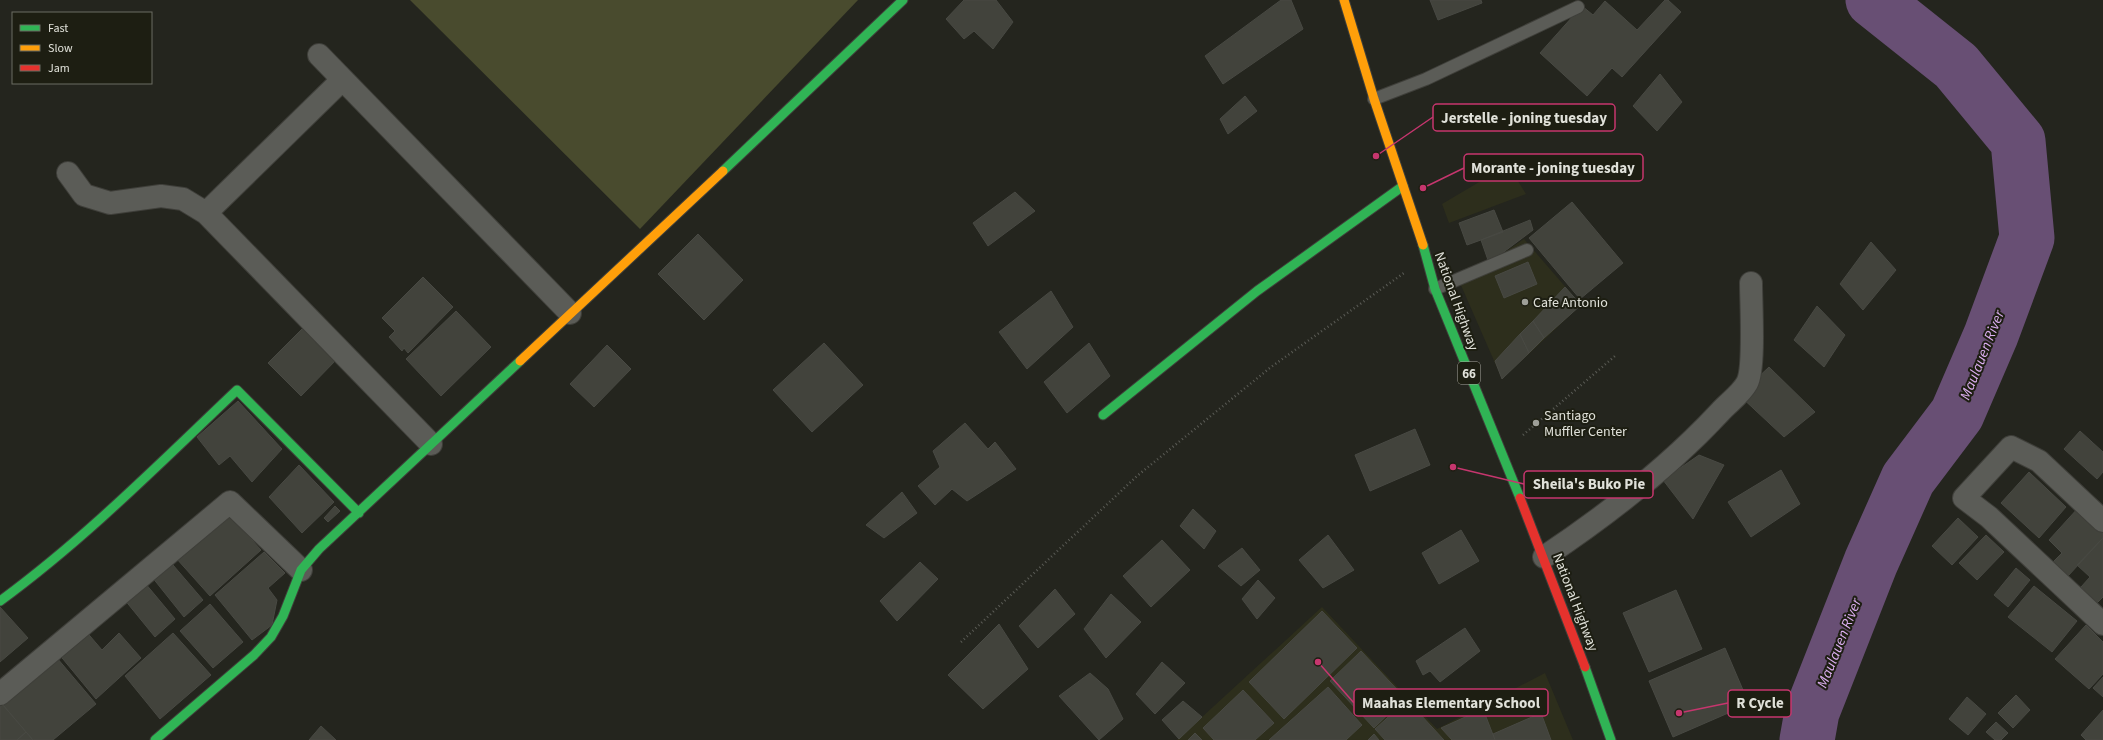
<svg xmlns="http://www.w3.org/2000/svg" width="2103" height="740" viewBox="0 0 2103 740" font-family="'Source Sans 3',sans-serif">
  <rect width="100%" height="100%" fill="#24251e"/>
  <path fill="#2d2e1c" d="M 1508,165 L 1526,194 L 1449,223 L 1442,204 Z
    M 1524,239 L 1581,305 L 1502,379 L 1460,283 Z
    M 1322,607 L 1437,729 L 1545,673 L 1573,740 L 1177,740 Z"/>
  <path fill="#494b2e" d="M 410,0 L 858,0 L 640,229 Z"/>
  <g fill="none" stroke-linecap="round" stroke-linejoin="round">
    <path stroke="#684f74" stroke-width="55" d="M 1807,740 L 1812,712 L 1871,562 L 1908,479 L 1957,414 L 1991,335 L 2027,238 L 2018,141 L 1956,66 L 1873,0"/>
  </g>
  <path fill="#42433c" stroke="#484943" d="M 964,0 L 996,0 L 1013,22 L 993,49 L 974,31 L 964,39 L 946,19 Z
    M 1281,0 L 1291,0 L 1303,29 L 1223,84 L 1205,56 Z
    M 1430,0 L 1481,0 L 1482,3 L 1438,20 Z
    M 1665,0 L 1668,0 L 1681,12 L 1622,77 L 1612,68 L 1587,96 L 1540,53 L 1582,6 L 1593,15 L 1605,1 L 1637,30 Z
    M 1660,74 L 1682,102 L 1657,131 L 1633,106 Z
    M 1245,96 L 1257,111 L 1228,134 L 1220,119 Z
    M 1015,192 L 1035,211 L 988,246 L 973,223 Z
    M 1572,202 L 1623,263 L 1580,299 L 1529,238 Z
    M 1494,210 L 1503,232 L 1467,245 L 1459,223 Z
    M 1530,220 L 1533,230 L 1489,263 L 1481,240 Z
    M 698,234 L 743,280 L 704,320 L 658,274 Z
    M 1871,242 L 1896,270 L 1863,310 L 1840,284 Z
    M 1528,262 L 1537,284 L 1504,298 L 1495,276 Z
    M 423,277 L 453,307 L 408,353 L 404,348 L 402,351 L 389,337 L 395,331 L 382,318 Z
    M 1565,287 L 1581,305 L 1544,338 L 1533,321 Z
    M 1051,291 L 1073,327 L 1027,369 L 999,332 Z
    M 1817,306 L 1845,335 L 1824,367 L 1794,340 Z
    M 456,311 L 491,347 L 441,396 L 406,359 Z
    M 1533,321 L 1544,338 L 1529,353 L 1520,334 Z
    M 305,326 L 338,358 L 301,396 L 268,363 Z
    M 1520,334 L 1529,353 L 1502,379 L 1495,361 Z
    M 824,343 L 863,385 L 812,432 L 773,390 Z
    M 1089,343 L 1110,376 L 1067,413 L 1044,382 Z
    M 607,345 L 631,369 L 594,407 L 570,384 Z
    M 1769,367 L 1815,412 L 1784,437 L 1739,395 Z
    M 238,401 L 282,449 L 252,482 L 230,456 L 219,465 L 197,437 Z
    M 965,423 L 988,449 L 995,442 L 1016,469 L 967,501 L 952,489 L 935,505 L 918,486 L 940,467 L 933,451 Z
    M 1415,429 L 1430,465 L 1370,491 L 1355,455 Z
    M 2080,431 L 2103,452 L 2103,472 L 2097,479 L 2064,449 Z
    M 1699,455 L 1724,465 L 1693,519 L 1663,480 Z
    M 299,465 L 334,502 L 302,533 L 269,497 Z
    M 1781,470 L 1800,504 L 1751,537 L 1728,502 Z
    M 2029,472 L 2066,507 L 2039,538 L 2001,503 Z
    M 902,492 L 917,513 L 884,538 L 866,525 Z
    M 335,506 L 340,511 L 328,522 L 324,518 Z
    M 2079,507 L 2103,529 L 2103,538 L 2068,576 L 2053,562 L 2062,553 L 2049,540 Z
    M 1193,509 L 1216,531 L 1204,549 L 1180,526 Z
    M 227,512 L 261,550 L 210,596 L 176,558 Z
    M 1958,518 L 1978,537 L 1952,565 L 1932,546 Z
    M 1461,530 L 1479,561 L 1439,584 L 1422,553 Z
    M 1328,535 L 1354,570 L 1323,588 L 1299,560 Z
    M 1986,535 L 2004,552 L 1977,580 L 1959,563 Z
    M 2103,538 L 2103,597 L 2097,603 L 2081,587 L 2090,577 L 2077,565 Z
    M 1162,540 L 1190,570 L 1151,607 L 1123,576 Z
    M 1242,548 L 1260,570 L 1241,586 L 1218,566 Z
    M 264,552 L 285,573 L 268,588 L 277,600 L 272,625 L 252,640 L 215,595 Z
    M 167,558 L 203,600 L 184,617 L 152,577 Z
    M 920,562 L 938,579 L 897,621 L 880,601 Z
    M 2016,568 L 2030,580 L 2008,607 L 1994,595 Z
    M 1258,580 L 1275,598 L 1257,619 L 1242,599 Z
    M 145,583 L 175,619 L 155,637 L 124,599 Z
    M 2034,586 L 2077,621 L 2052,652 L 2008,617 Z
    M 1055,589 L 1075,614 L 1038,648 L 1019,626 Z
    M 1676,590 L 1702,649 L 1649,672 L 1623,613 Z
    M 1111,594 L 1141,622 L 1106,658 L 1084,629 Z
    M 210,604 L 243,642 L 213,668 L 180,631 Z
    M 0,607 L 28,638 L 0,662 Z
    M 1322,611 L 1357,648 L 1284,719 L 1249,682 Z
    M 999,624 L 1028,669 L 983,709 L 948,675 Z
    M 2086,625 L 2103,642 L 2103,674 L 2089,689 L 2055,659 Z
    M 1465,628 L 1480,651 L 1440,682 L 1430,671 L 1423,675 L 1416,661 Z
    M 84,629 L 102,650 L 119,633 L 141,658 L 96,699 L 58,653 Z
    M 173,633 L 211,675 L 160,719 L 125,676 Z
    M 1725,648 L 1749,704 L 1673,737 L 1649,681 Z
    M 1361,651 L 1405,698 L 1374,728 L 1330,681 Z
    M 57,658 L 96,704 L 53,740 L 33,740 L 3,705 Z
    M 1162,662 L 1185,683 L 1155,714 L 1136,694 Z
    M 1090,673 L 1108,689 L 1123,719 L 1099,740 L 1059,696 Z
    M 2103,677 L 2103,697 L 2093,688 Z
    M 1328,687 L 1362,725 L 1346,740 L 1269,740 Z
    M 1243,690 L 1274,723 L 1255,740 L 1214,740 L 1203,728 Z
    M 2016,695 L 2030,710 L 2013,728 L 1998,713 Z
    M 1967,697 L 1986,714 L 1968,735 L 1949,719 Z
    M 1407,700 L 1444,740 L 1385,740 L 1375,729 Z
    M 1183,701 L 1202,717 L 1179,739 L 1162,720 Z
    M 3,705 L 26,732 L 17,740 L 0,740 L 0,707 Z
    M 1483,709 L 1495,740 L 1452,740 L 1441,728 Z
    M 2103,710 L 2103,740 L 2086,740 L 2081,735 Z
    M 1541,713 L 1551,740 L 1495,740 L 1493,734 Z
    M 1996,722 L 2008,733 L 2001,740 L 1995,740 L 1986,732 Z
    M 321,726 L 336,740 L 309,740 Z
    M 26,732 L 33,740 L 17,740 Z
    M 1195,733 L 1202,740 L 1188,740 Z
    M 1374,734 L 1379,740 L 1368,740 Z"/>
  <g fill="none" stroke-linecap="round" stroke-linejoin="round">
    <defs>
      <path id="lane" d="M 1374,99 L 1426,79 L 1578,7
        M 1435,289 L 1527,250"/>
      <path id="street" d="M 319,55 L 570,313
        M 68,173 L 84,195 L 110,203 L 161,196 L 183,199 L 206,213 L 431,444
        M 206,213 L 342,80
        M 2103,521 L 2039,461 L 2011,447 L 1964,498 L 1989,517 L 2103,624
        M 1544,557 C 1607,515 1668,468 1720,412 C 1728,403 1741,394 1747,383 C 1755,369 1751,303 1751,283
        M 0,694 L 230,502 L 301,570"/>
      <path id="fast" d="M 723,171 L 903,0
        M 1423,245 L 1435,289 L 1520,498
        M 1103,415 L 1257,291 L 1403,186
        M 0,601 C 86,538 160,463 237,390 L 359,513
        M 1585,667 L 1611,740
        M 155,740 L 254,655 L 271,637 L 283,616 L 301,570 L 319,549 L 520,361"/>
      <path id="slow" d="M 1344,0 L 1374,99 L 1423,245
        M 520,361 L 723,171"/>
      <path id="jam" d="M 1520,498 L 1585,667"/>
    </defs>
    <use href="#lane" stroke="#3f3f3a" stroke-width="14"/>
    <use href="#street" stroke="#3f3f3a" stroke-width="24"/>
    <use href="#fast" stroke="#3f3f3a" stroke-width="11"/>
    <use href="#slow" stroke="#3f3f3a" stroke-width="11"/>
    <use href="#jam" stroke="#3f3f3a" stroke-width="11"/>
    <path stroke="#5b5c56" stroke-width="2.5" stroke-dasharray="1 3" stroke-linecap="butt" d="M 1523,435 L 1615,356
      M 961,642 L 1137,476 L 1271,367 L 1404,273"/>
    <use href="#lane" stroke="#5b5c57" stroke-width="12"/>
    <use href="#street" stroke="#5b5c57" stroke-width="22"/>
    <use href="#fast" stroke="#30b455" stroke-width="9"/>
    <use href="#slow" stroke="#ff9f0a" stroke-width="9"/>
    <use href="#jam" stroke="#e5322d" stroke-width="9"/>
  </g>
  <g fill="#9e9f98" stroke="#1d1e12" stroke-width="1.5">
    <circle cx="1525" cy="302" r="4"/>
    <circle cx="1536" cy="423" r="4"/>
  </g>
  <g text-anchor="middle" stroke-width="4" stroke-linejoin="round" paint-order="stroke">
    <rect fill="#1d1e12" stroke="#a6a69d" stroke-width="1" x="1458" y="362" width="22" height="22" rx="3"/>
    <g font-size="13" font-weight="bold" fill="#e0e1d9">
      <text x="1469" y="378">66</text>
    </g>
    <g font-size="14" fill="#e0e1d9" stroke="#1d1e12">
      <text transform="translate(1457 301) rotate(70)" y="5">National Highway</text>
      <text transform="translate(1576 602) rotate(69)" y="5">National Highway</text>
    </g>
    <g font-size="14" fill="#e0e1d9" stroke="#1d1e12" text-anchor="start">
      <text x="1533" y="307">Cafe Antonio</text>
      <text x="1544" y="420">Santiago<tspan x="1544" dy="16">Muffler Center</tspan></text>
    </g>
    <g font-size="15" font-style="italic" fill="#dbaef0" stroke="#1d1e12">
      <text transform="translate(1982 355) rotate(-68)" y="5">Maulauen River</text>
      <text transform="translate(1839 643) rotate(-68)" y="5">Maulauen River</text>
    </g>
  </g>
  <path fill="none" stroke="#c6366e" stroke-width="1.5" d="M1376 156L1433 117M1423 188L1464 168M1453 467L1524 484M1318 662L1354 703M1679 713L1728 703"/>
  <g fill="#c6366e" stroke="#1d1e12" stroke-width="1.5">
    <circle cx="1376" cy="156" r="4"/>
    <circle cx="1423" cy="188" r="4"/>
    <circle cx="1453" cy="467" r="4"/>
    <circle cx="1318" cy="662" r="4"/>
    <circle cx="1679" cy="713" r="4"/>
  </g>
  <g fill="#1d1e12" stroke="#c6366e" stroke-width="1.5">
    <rect x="1433" y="104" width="182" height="27" rx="4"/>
    <rect x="1464" y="154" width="179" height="27" rx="4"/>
    <rect x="1524" y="471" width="129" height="27" rx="4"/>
    <rect x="1354" y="689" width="194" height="27" rx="4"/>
    <rect x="1728" y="690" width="63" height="27" rx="4"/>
  </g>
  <g font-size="15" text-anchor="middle" font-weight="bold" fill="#e0e1d9">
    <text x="1524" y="123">Jerstelle - joning tuesday</text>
    <text x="1553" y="173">Morante - joning tuesday</text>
    <text x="1589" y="489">Sheila's Buko Pie</text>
    <text x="1451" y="708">Maahas Elementary School</text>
    <text x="1760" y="708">R Cycle</text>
  </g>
  <rect x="12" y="12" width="140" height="72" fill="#1d1e12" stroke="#6b6c62"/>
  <rect x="20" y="25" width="20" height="6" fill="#30b455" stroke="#6b6c62"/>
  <text x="48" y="32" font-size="12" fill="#e0e1d9">Fast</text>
  <rect x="20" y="45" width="20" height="6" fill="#ff9f0a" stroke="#6b6c62"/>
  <text x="48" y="52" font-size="12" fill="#e0e1d9">Slow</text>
  <rect x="20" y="65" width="20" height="6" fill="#e5322d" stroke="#6b6c62"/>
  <text x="48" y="72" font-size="12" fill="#e0e1d9">Jam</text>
</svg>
